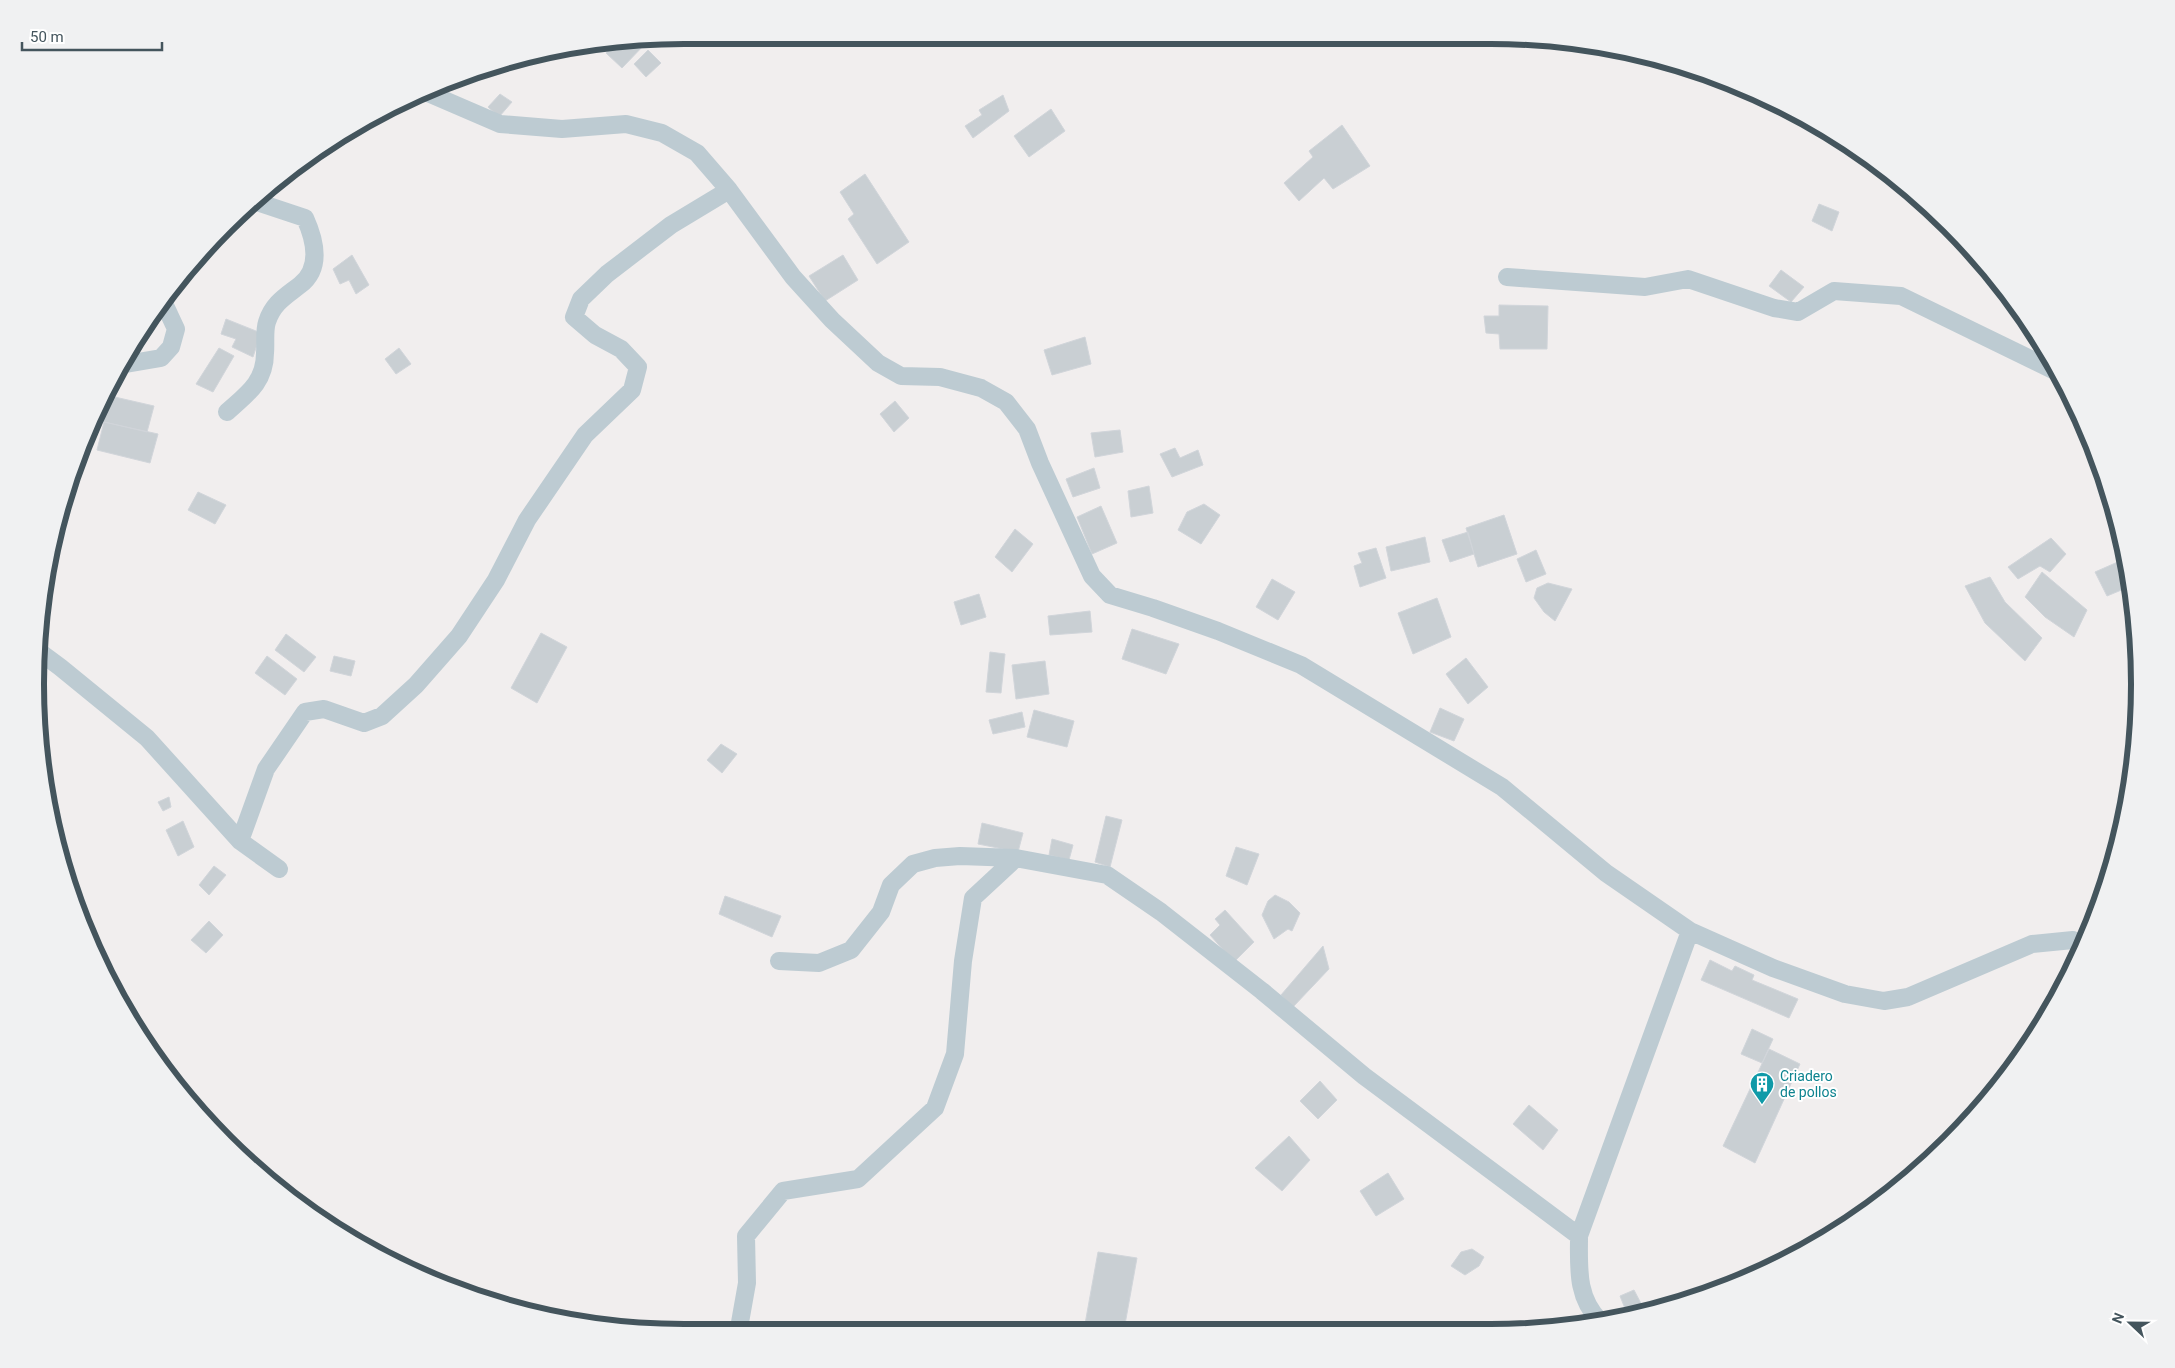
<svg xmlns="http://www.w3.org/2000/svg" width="2175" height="1368" viewBox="0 0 2175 1368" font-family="Roboto,sans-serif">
  <rect width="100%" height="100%" fill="#f1eeee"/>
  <path fill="#c9cfd3" stroke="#d1d5da" d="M 619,41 L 643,41 L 646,43 L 622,68 L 606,53 Z
    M 648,50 L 661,63 L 646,77 L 634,64 Z
    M 500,94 L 512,102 L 499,117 L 488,107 Z
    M 1003,95 L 1009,111 L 973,138 L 965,126 L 982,115 L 979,110 Z
    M 1051,109 L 1065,131 L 1029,157 L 1014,136 Z
    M 1342,125 L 1370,166 L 1333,189 L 1324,178 L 1299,201 L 1284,183 L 1313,157 L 1309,151 Z
    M 865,174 L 909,242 L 877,264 L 848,219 L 854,214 L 840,192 Z
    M 1819,204 L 1839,212 L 1832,231 L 1812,221 Z
    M 352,255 L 369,285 L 356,294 L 349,280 L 340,284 L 333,269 Z
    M 843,255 L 858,280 L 825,301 L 809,276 Z
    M 1781,270 L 1804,287 L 1791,302 L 1769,286 Z
    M 1499,305 L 1548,306 L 1547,349 L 1500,349 L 1499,334 L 1486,333 L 1484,316 L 1499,316 Z
    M 226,319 L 261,333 L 253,357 L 232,347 L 236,339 L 221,334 Z
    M 1085,337 L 1091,364 L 1052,375 L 1044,350 Z
    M 219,348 L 234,356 L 213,392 L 196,384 Z
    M 399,348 L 411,364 L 396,374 L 385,359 Z
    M 106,395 L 154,406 L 147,432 L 100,421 Z
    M 895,401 L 909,418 L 894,432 L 880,414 Z
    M 104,422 L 158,434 L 150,463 L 97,450 Z
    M 1120,430 L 1123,452 L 1095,457 L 1091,433 Z
    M 1175,448 L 1180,458 L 1198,450 L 1203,465 L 1172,477 L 1160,454 Z
    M 1094,468 L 1100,488 L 1073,497 L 1066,479 Z
    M 1149,486 L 1153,513 L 1131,517 L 1128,491 Z
    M 198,492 L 226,505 L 215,524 L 188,510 Z
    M 1204,504 L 1220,515 L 1201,544 L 1178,530 L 1187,512 Z
    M 1101,506 L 1117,543 L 1092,554 L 1077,517 Z
    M 1504,515 L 1517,554 L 1478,567 L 1466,528 Z
    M 1015,529 L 1033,544 L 1012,572 L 995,557 Z
    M 1468,532 L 1474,554 L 1450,562 L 1442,540 Z
    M 1425,537 L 1430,562 L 1391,571 L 1386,547 Z
    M 2051,538 L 2066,554 L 2050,572 L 2040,566 L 2018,579 L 2008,567 Z
    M 1376,548 L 1386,578 L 1360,587 L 1354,566 L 1362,563 L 1358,553 Z
    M 1536,550 L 1546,574 L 1526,582 L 1517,559 Z
    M 2120,561 L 2131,586 L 2107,596 L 2095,572 Z
    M 2042,572 L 2087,610 L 2074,637 L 2045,617 L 2025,597 Z
    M 1990,577 L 2005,602 L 2042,638 L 2025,661 L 1985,623 L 1965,586 Z
    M 1272,579 L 1295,592 L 1278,620 L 1256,607 Z
    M 1548,583 L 1572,589 L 1555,621 L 1544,612 L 1534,598 L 1537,588 Z
    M 979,594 L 986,617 L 961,625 L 954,602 Z
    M 1437,598 L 1451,637 L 1413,654 L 1398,613 Z
    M 1090,611 L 1092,632 L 1050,635 L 1048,616 Z
    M 1132,629 L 1179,644 L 1166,674 L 1122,659 Z
    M 541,633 L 567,647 L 537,703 L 511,688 Z
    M 286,634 L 316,657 L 304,672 L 275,650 Z
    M 990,652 L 1005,654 L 1001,693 L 986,692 Z
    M 267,656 L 297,679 L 285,695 L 255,673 Z
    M 334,656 L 355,661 L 351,676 L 330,671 Z
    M 1466,658 L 1488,687 L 1468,704 L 1446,674 Z
    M 1045,661 L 1049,694 L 1016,699 L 1012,665 Z
    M 1440,708 L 1464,719 L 1454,741 L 1430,732 Z
    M 1034,710 L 1074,721 L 1067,747 L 1027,737 Z
    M 1022,712 L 1025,727 L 993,734 L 989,720 Z
    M 721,744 L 737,754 L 722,773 L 707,760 Z
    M 169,797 L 171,807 L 163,811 L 158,802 Z
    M 1106,816 L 1122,820 L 1110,867 L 1095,862 Z
    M 183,821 L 194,847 L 178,856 L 166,830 Z
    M 982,823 L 1023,833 L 1018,852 L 978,844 Z
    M 1052,839 L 1073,845 L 1069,860 L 1049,855 Z
    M 1236,847 L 1259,854 L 1247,885 L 1226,876 Z
    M 214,866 L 226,875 L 209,895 L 199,885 Z
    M 1275,895 L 1289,902 L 1300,913 L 1292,931 L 1288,929 L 1274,939 L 1262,915 L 1268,901 Z
    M 725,896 L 781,916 L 772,937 L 719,914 Z
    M 1225,910 L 1254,942 L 1234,962 L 1210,935 L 1220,925 L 1215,919 Z
    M 209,921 L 223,935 L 206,953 L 191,940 Z
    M 1323,946 L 1329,969 L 1293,1007 L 1281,995 Z
    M 1710,960 L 1732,971 L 1735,966 L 1754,975 L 1752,980 L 1798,999 L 1789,1018 L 1701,980 Z
    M 1752,1029 L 1773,1039 L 1762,1063 L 1741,1054 Z
    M 1769,1049 L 1800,1064 L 1755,1163 L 1723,1146 Z
    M 1320,1081 L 1337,1100 L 1318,1119 L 1300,1101 Z
    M 1529,1105 L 1558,1130 L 1543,1150 L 1513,1124 Z
    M 1289,1136 L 1310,1160 L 1282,1191 L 1255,1168 Z
    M 1388,1173 L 1404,1199 L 1376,1216 L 1360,1191 Z
    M 1472,1249 L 1484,1257 L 1479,1266 L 1465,1275 L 1451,1266 L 1461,1252 Z
    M 1098,1252 L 1137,1258 L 1124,1330 L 1112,1330 L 1085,1324 Z
    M 1634,1290 L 1646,1313 L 1628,1316 L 1620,1296 Z
    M 1524,1321 L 1537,1331 L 1516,1332 Z"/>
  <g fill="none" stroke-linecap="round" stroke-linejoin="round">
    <path stroke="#bdcbd2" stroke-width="18" d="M 428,93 L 500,124 L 562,129 L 626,124 L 662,133 L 697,153 L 729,190 L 793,277 L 832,320 L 878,363 L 901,376 L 940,377 L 981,388 L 1006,402 L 1027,429 L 1040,463 L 1092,576 L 1110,595 L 1153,608 L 1218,631 L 1301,665 L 1502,787 L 1606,873 L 1690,931 L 1773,968 L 1845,994 L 1884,1001 L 1908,997 L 2032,944 L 2073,940 L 2083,945
      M 1507,277 L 1645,287 L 1688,279 L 1774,308 L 1798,312 L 1834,291 L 1901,296 L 2059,373
      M 120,365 L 161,358 L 171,347 L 176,329 L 162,299
      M 227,412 C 247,394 265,382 265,353 C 266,343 264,331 267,322 C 273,303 286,296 300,285 C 322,268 315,240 305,218 L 254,201
      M 37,650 L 60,667 L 147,738 L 240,841 L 279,869
      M 240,841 L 266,769 L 305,712 L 324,709 L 364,723 L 382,716 L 416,685 L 459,636 L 496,580 L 527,520 L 585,435 L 632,390 L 638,367 L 621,349 L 595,335 L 574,317 L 581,299 L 607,274 L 671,225 L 729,190
      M 779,961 L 819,963 L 851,950 L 881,912 L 891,885 L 913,864 L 935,858 L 960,856 L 1016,858 L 1107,875 L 1161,912 L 1262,991 L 1364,1076 L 1579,1236
      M 1600,1321 C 1576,1297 1579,1267 1579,1236 L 1690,931
      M 739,1328 L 747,1283 L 746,1236 L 783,1191 L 858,1179 L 935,1108 L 955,1054 L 963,961 L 973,898 L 1016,858"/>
  </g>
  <defs>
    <symbol id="building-pin" viewBox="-11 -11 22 30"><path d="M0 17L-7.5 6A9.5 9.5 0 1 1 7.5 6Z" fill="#0f9aa8" stroke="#fff"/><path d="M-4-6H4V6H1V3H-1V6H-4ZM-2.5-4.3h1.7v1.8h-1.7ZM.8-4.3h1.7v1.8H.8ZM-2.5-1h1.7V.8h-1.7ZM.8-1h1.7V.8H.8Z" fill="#fff"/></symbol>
  </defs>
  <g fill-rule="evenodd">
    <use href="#building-pin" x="1748" y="1070" width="28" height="38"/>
  </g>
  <g text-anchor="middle" stroke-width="4" stroke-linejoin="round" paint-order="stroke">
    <g font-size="14" fill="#0d838f" stroke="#fff" text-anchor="start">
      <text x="1780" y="1081">Criadero<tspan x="1780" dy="16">de pollos</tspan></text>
    </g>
  </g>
  <path d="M0 0H2175V1368H0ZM684 44H1491A640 640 0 0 1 2131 684V684A640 640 0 0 1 1491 1324H684A640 640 0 0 1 44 684V684A640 640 0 0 1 684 44Z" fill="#f0f1f2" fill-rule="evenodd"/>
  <path fill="none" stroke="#44555d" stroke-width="6" d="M684 44H1491A640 640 0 0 1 2131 684V684A640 640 0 0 1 1491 1324H684A640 640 0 0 1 44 684V684A640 640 0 0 1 684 44Z"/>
  <g transform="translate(2130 1323) rotate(292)" stroke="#ffffff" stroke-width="4" paint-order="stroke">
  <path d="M0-4L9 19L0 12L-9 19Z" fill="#44555d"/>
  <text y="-8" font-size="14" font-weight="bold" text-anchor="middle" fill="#44555d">N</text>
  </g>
  <path d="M22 42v8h140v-8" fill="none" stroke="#44555d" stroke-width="2.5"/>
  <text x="30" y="42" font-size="15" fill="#44555d" stroke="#ffffff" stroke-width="4" paint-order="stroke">50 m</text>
</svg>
